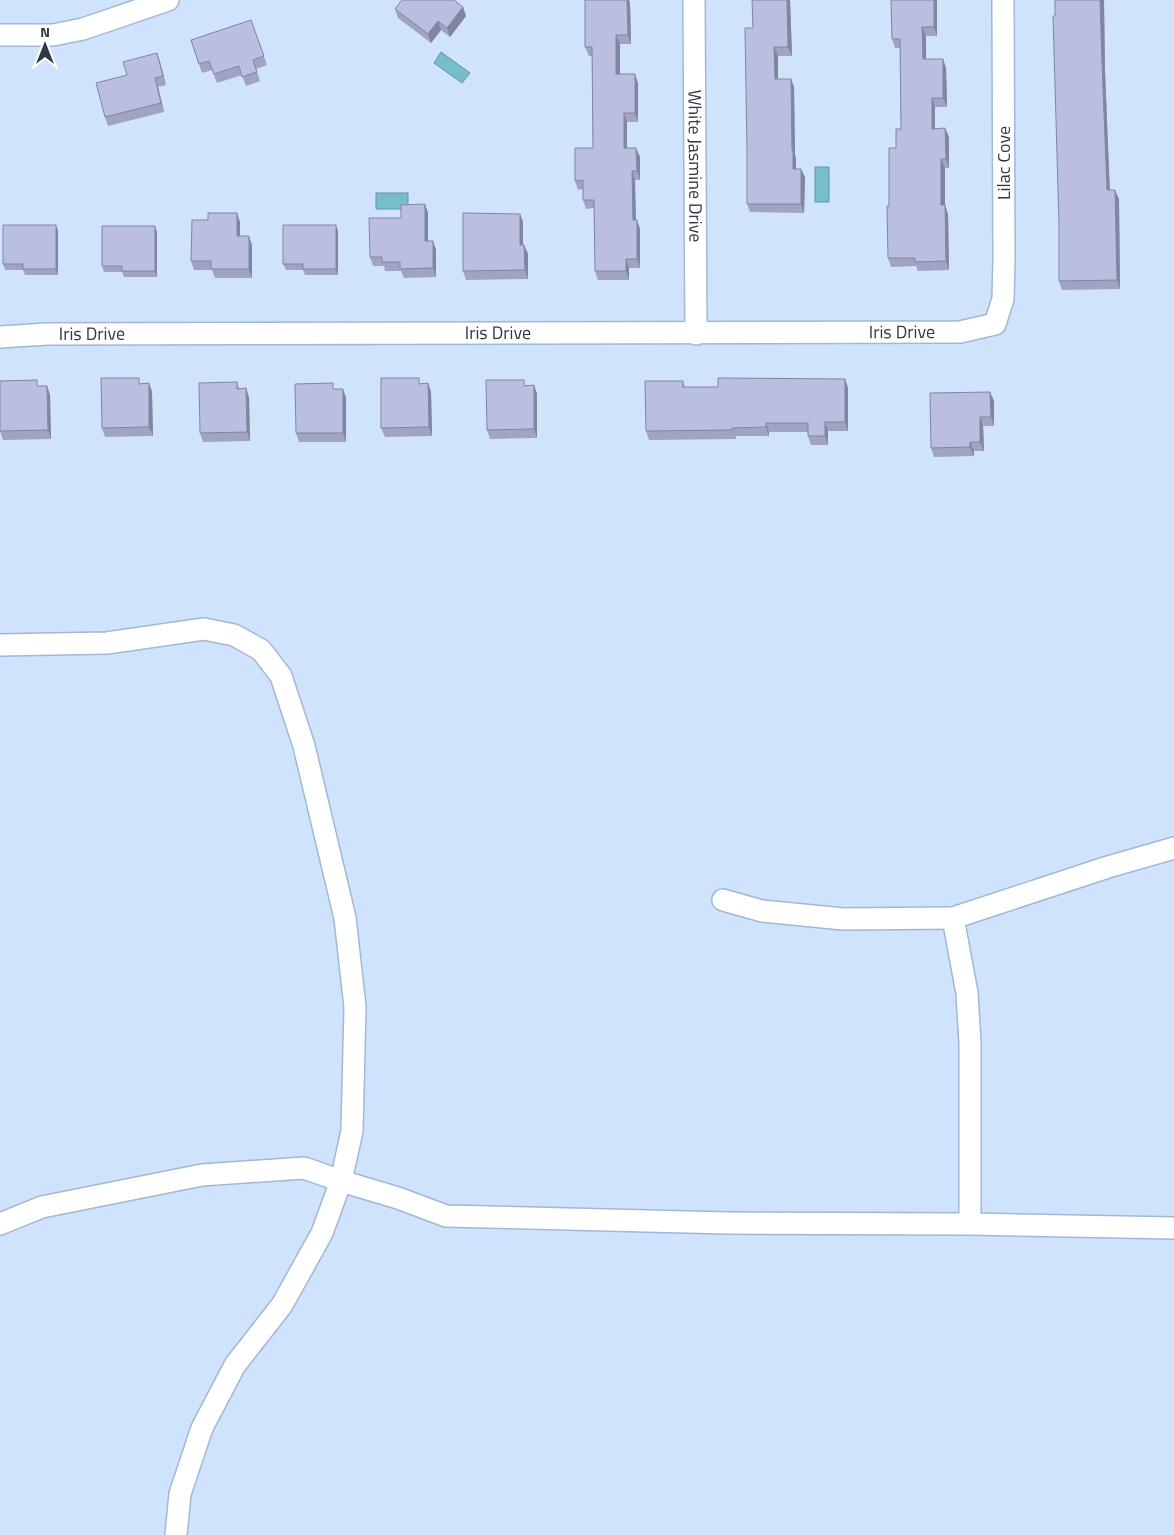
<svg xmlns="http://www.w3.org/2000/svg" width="1174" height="1535" viewBox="0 0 1174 1535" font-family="'Titillium Web',sans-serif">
  <rect width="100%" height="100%" fill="#d0e3fc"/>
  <path fill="#76beca" stroke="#6196a2" d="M 441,52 L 470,73 L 462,83 L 434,63 Z
    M 815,167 L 829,167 L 829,202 L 815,202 Z
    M 376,193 L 408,193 L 408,209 L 376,209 Z"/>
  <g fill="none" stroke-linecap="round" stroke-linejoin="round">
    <defs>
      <g id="street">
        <path id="s1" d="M 694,0 L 696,334"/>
        <path d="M 0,35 L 53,35 L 83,29 L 168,0"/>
        <path id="s2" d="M 0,337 L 47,334 L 960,332 L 995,324 L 1003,299 L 1004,259 L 1003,0"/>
        <path d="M 0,645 L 107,643 L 204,629 L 234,635 L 261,650 L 281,676 L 304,746 L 345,918 L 355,1007 L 352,1131 L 341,1181 L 304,1168 L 202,1175 L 42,1207 L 0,1224"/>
        <path d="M 723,900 L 762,911 L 843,919 L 953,918"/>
        <path d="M 970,1224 L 970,1043 L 967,993 L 953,918 L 1108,867 L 1174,848"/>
        <path d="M 176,1535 L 180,1494 L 202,1428 L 235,1365 L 282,1305 L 322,1233 L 341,1181 L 398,1198 L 446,1216 L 727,1223 L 970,1224 L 1174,1228"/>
      </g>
    </defs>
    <use href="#street" stroke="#a1b7d5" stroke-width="24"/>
    <use href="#street" stroke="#fff" stroke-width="21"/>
  </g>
  <path fill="#a0a3c2" d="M 585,0 L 629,0 L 630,4 L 631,44 L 620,44 L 620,74 L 638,83 L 638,122 L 627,122 L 627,148 L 636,148 L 640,157 L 640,180 L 635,180 L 636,220 L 640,229 L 640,268 L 629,268 L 629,280 L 598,280 L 595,271 L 594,208 L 586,209 L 583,200 L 583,189 L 578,190 L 575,181 L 593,148 L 592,56 L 589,56 L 585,47 Z
    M 790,0 L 792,56 L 778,56 L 778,79 L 791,79 L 794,87 L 795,154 L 796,159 L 796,169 L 801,169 L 805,177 L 804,213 L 750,212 L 747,204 L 753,28 Z
    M 891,0 L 937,0 L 937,36 L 926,36 L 926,59 L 943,59 L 946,68 L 947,107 L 935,107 L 935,129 L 945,128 L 949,137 L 949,168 L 945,168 L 945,205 L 948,214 L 949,270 L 918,271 L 916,266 L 891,267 L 888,258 L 889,206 L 896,148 L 901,129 L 900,48 L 895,48 L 892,39 Z
    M 1055,0 L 1104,0 L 1105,71 L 1110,190 L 1119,199 L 1120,289 L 1062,290 L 1059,281 L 1059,224 Z
    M 463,7 L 466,16 L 450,37 L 441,30 L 431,43 L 398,18 L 395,9 Z
    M 251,20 L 267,65 L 256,69 L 260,81 L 246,86 L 242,75 L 217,83 L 212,70 L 202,73 L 191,40 Z
    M 157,53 L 160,62 L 166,85 L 158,87 L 164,112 L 108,126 L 105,117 L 127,75 Z
    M 425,204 L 428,213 L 428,241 L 433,241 L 436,250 L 436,277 L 404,278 L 401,271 L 385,271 L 384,266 L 373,266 L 370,257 L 401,218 Z
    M 520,214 L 523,222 L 523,245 L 524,245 L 528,254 L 528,279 L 466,280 L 463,271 Z
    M 240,222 L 240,236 L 252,245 L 252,278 L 215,278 L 212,270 L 194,270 L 191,261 Z
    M 56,225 L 58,231 L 58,275 L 25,275 L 23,270 L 5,270 L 3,264 Z
    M 338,231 L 338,275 L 305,275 L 303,270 L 286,270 L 283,264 Z
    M 157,232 L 157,277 L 124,277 L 122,272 L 104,272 L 102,266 Z
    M 845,379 L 848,388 L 848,431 L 828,431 L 828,445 L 811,445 L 808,436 L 808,432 L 769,432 L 769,436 L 736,436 L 736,439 L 649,440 L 646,431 L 683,381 L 685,387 L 718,387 Z
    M 237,382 L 239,388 L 249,397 L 250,441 L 203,442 L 200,433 Z
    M 141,383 L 149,383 L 152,392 L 153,436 L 105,437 L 102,428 Z
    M 421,383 L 428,383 L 431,392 L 432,436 L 385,437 L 381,428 Z
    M 526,385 L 534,385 L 537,394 L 537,438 L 490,439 L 487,430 Z
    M 39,386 L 47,386 L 50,395 L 51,439 L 3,440 L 0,431 Z
    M 335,389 L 343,389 L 346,398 L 346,442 L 299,442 L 296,433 Z
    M 990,392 L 994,401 L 994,426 L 983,426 L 984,451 L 974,451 L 974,456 L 934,457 L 931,448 Z"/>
  <path fill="#82859e" d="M 627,0 L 629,0 L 630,4 L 631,44 L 628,35 Z
    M 787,0 L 790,0 L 792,56 L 788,47 Z
    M 934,0 L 937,0 L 937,36 L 934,27 Z
    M 1100,0 L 1104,0 L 1105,71 L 1110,199 L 1107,190 L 1102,62 Z
    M 463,7 L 466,16 L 450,37 L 447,28 Z
    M 438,21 L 441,30 L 431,43 L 428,34 Z
    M 922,27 L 926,36 L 926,68 L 923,59 Z
    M 616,35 L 620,44 L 620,83 L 616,74 Z
    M 774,47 L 778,56 L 778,88 L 775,79 Z
    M 157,53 L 160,62 L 166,85 L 163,76 Z
    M 943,59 L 946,68 L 947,107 L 943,98 Z
    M 635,74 L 638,83 L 638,122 L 635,113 Z
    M 155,78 L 158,87 L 164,112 L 161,103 Z
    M 791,79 L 794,87 L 795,154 L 796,159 L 796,177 L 793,169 L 792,150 Z
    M 932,98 L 935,107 L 935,137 L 932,129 Z
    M 624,113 L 627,122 L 627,157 L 624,148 Z
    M 945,128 L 949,137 L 949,168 L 946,159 Z
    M 636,148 L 640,157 L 640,180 L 637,171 Z
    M 941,159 L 945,168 L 945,205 L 948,214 L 949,270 L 946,261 L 941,205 Z
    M 801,169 L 805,177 L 804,213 L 801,204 Z
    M 632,171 L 635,180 L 636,229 L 633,220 Z
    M 1115,190 L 1119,199 L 1120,289 L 1117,280 Z
    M 425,204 L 428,213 L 428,250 L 425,241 Z
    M 237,213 L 240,222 L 240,245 L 237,236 Z
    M 520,214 L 523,222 L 523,254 L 520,245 Z
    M 637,220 L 640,229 L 640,268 L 637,259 Z
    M 56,225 L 58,231 L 58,275 L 56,269 Z
    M 336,225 L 338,231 L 338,275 L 336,269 Z
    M 155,226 L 157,232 L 157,277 L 155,271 Z
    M 249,236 L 252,245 L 252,278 L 249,269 Z
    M 433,241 L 436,250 L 436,277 L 433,268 Z
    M 524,245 L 528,254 L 528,279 L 525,270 Z
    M 626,259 L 629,268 L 629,280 L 626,271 Z
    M 845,379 L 848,388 L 848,431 L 845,422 Z
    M 149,383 L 152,392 L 153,436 L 149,427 Z
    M 428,383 L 431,392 L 432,436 L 429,427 Z
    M 534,385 L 537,394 L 537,438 L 534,429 Z
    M 47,386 L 50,395 L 51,439 L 48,430 Z
    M 246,388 L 249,397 L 250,441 L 247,432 Z
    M 343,389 L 346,398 L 346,442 L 343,433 Z
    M 990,392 L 994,401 L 994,426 L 991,417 Z
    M 980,417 L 983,426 L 984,451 L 980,442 Z
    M 825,422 L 828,431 L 828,445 L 825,436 Z
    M 766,423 L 769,432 L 769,436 L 766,427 Z
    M 970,442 L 974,451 L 974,456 L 970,447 Z"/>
  <path fill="#babee1" stroke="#82859e" d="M 402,0 L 454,0 L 463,7 L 447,28 L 438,21 L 428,34 L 395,9 Z
    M 585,0 L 627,0 L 628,35 L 616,35 L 616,74 L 635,74 L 635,113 L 624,113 L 624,148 L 636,148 L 637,171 L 632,171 L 633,220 L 637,220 L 637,259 L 626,259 L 626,271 L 595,271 L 594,200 L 583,200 L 583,180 L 575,181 L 575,148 L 593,148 L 592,47 L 585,47 Z
    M 752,0 L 787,0 L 788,47 L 774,47 L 775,79 L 791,79 L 792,150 L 793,150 L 793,169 L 801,169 L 801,204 L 747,204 L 747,150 L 745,28 L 753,28 Z
    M 891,0 L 934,0 L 934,27 L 922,27 L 923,59 L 943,59 L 943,98 L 932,98 L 932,129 L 945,128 L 946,159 L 941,159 L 941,205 L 945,205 L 946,261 L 915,262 L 915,258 L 888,258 L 887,206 L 889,206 L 889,148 L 896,148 L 896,129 L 901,129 L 900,39 L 892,39 Z
    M 1055,0 L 1100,0 L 1102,62 L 1107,190 L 1115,190 L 1117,280 L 1059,281 L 1059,224 L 1053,16 L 1055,16 Z
    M 251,20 L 264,56 L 253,60 L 257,72 L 242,77 L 239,66 L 214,74 L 209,61 L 199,64 L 191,40 Z
    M 157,53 L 163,76 L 155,78 L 161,103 L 105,117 L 96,83 L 127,75 L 123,62 Z
    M 425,204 L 425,241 L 433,241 L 433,268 L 400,269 L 400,262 L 382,262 L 382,257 L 370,257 L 369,218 L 401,218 L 401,205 Z
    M 208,213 L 237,213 L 237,236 L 249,236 L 249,269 L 211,269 L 211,261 L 191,261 L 192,220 L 208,220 Z
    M 463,213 L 520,214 L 520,245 L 524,245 L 525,270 L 463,271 Z
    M 3,225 L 56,225 L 56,269 L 23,269 L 23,264 L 3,264 Z
    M 283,225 L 336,225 L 336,269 L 303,269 L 303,264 L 283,264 Z
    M 102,226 L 155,226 L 155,271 L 122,271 L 122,266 L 102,266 Z
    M 101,378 L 139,378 L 139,384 L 149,383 L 149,427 L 102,428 Z
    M 381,378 L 419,378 L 419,384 L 428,383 L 429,427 L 381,428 Z
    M 718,378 L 845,379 L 845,422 L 825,422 L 825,436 L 808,436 L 808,423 L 766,423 L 766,427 L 732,428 L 732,430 L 646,431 L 645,381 L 683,381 L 683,387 L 718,387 Z
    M 37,380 L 37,386 L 47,386 L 48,430 L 0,431 L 0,381 Z
    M 486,380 L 524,380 L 524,386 L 534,385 L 534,429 L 487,430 Z
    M 237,382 L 237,389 L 246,388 L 247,432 L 200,433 L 199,383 Z
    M 333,383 L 333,389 L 343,389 L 343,433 L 296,433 L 295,384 Z
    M 990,392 L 991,417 L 980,417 L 980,442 L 970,442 L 970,447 L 931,448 L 930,393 Z"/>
  <g text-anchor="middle" stroke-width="4" stroke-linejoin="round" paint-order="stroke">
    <g font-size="18" fill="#2f3844" stroke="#fff">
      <text transform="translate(1004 163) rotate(-90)" y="6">Lilac Cove</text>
      <text dy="6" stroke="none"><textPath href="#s1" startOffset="166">White Jasmine Drive</textPath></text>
      <text dy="6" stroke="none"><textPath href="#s2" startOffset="902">Iris Drive</textPath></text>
      <text dy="6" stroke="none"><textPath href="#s2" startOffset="92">Iris Drive</textPath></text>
      <text dy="6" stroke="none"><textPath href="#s2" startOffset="498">Iris Drive</textPath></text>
    </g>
  </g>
  <g transform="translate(45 45)" stroke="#ffffff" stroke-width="4" paint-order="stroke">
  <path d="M0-4L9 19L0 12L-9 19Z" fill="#2f3844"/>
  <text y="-8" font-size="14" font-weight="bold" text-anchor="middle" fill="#2f3844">N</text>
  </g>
</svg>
